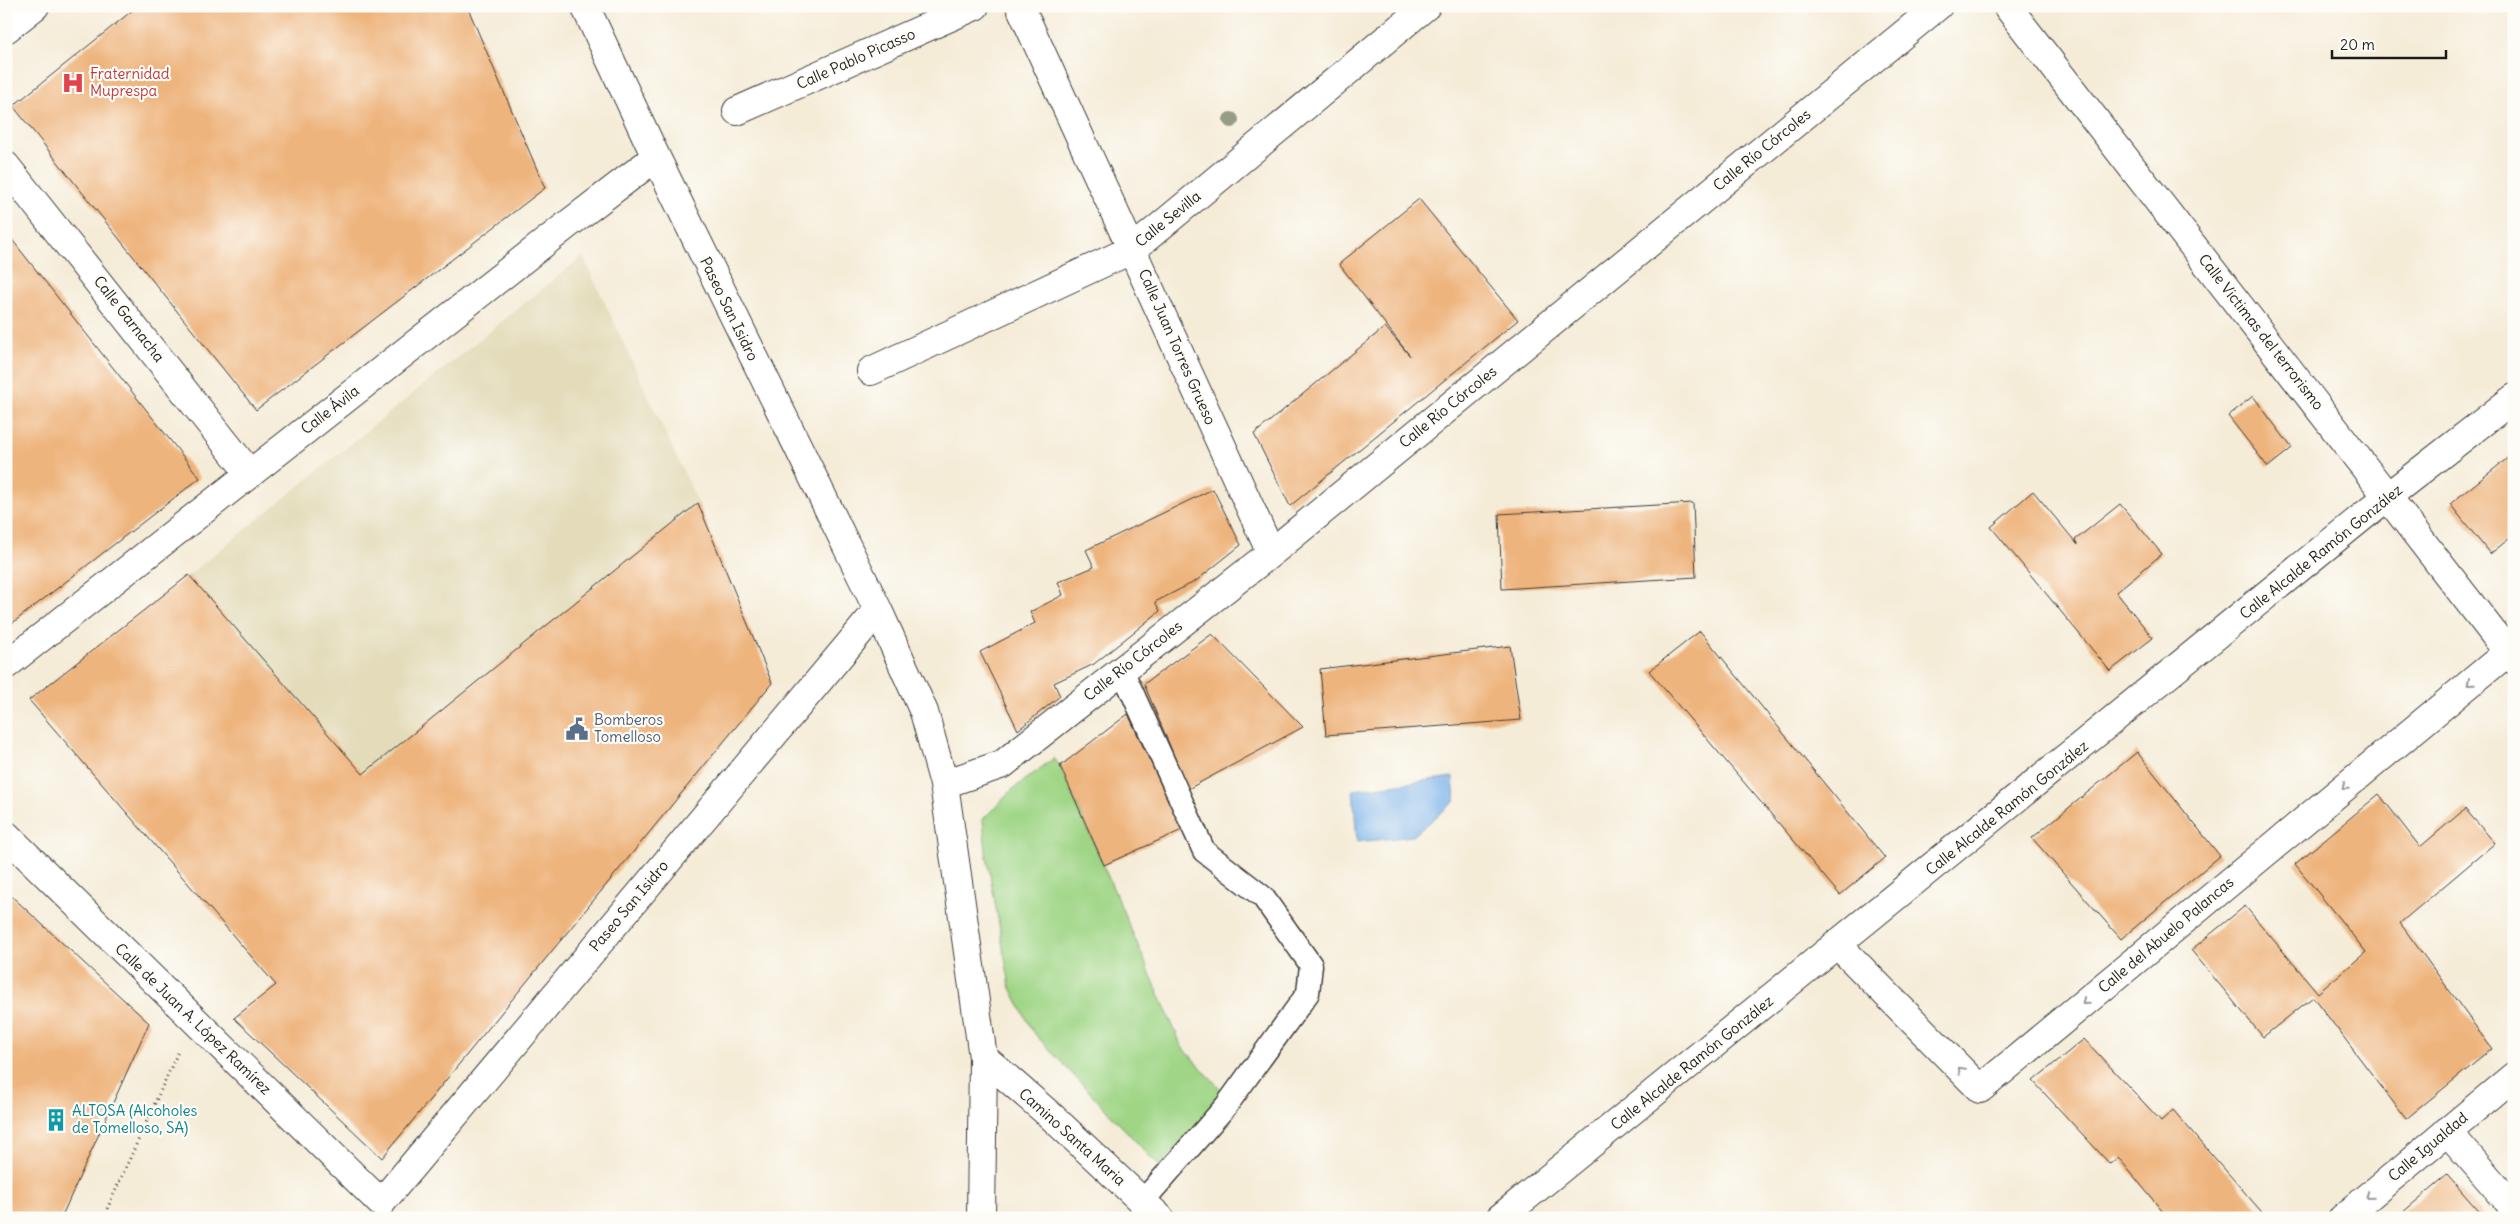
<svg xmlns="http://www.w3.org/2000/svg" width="2520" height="1224" viewBox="0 0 2520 1224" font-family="Delius,sans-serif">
  <rect width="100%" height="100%" fill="#fdfcf7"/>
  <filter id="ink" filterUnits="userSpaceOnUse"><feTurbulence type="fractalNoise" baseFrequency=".02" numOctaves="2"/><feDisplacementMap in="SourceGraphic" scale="10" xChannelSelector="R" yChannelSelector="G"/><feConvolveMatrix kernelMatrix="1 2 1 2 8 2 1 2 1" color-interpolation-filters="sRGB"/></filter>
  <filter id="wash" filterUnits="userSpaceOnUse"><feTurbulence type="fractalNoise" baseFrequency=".0096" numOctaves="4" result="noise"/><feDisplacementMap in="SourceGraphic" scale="20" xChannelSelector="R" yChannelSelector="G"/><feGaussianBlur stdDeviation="1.12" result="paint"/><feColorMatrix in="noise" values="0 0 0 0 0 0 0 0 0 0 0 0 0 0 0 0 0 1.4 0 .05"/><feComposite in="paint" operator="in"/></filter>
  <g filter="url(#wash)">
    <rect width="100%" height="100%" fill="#f5ecd8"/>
    <path fill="#e3dbba" d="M 583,256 L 698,503 L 363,774 L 189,575 Z"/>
    <path fill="#9fd585" stroke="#5e7850" d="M 1054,758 L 1060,766 L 1182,1047 L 1227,1096 L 1159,1166 L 1033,1032 L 1010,986 L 986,852 L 983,819 L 1012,790 Z"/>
    <path fill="#7cb2eb" stroke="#4c6784" d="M 1453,777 L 1455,801 L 1413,836 L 1357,842 L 1353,790 Z"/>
    <g id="blocks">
      <path fill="#eeb47d" d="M 138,6 L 467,6 L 545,188 L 256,410 L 13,106 Z
        M 1419,199 L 1518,320 L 1290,506 L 1254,434 L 1385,327 L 1410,356 L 1339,264 Z
        M 6,232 L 200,478 L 6,628 Z
        M 2253,396 L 2292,448 L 2268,467 L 2228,416 Z
        M 2514,453 L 2514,535 L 2490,554 L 2450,504 Z
        M 1213,489 L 1241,545 L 1196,581 L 1155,602 L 1160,611 L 1094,664 L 1054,683 L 1060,696 L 1018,730 L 980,652 L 1035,623 L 1030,612 L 1063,595 L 1058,582 L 1094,567 L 1086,550 Z
        M 2033,491 L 2078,545 L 2075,540 L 2120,504 L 2162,554 L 2116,592 L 2153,638 L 2110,671 L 1991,527 Z
        M 698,503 L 772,683 L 382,1158 L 234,1018 L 276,985 L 29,700 L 189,575 L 363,774 Z
        M 1693,503 L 1696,577 L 1502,589 L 1499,514 Z
        M 1700,631 L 1885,858 L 1840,895 L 1649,671 Z
        M 1212,634 L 1303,727 L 1188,789 L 1144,684 Z
        M 1510,646 L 1521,720 L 1326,735 L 1320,669 Z
        M 1128,714 L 1182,830 L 1104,865 L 1060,766 Z
        M 2137,752 L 2220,856 L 2121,939 L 2032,838 Z
        M 2379,794 L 2420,847 L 2465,809 L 2495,843 L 2400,923 L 2492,1049 L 2406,1119 L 2313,997 L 2263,1037 L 2191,950 L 2245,906 L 2318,993 L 2366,952 L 2295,864 Z
        M 6,891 L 149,1023 L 61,1218 L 6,1218 Z
        M 2084,1039 L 2161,1121 L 2173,1110 L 2267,1218 L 2168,1218 L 2118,1157 L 2110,1164 L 2033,1081 Z
        M 2447,1175 L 2485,1218 L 2396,1218 Z"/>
    </g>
  </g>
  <g filter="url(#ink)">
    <use href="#blocks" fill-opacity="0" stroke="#3d3b38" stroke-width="1"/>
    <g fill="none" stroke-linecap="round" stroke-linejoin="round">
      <defs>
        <path id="service" d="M 1122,670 L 1204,851 L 1263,897 L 1311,965 L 1308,993 L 1226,1106 L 1143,1201"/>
        <path id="minor" d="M 585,6 L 656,157 L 878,610 L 924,712 L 944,784 L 1003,764 L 1019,751 L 1271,553 L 1938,6
          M 1020,6 L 1271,553
          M 2007,6 L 2514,660
          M 6,29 L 35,6
          M 737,111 L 975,6
          M 6,166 L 250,474
          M 871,371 L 1133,249 L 1426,6
          M 6,665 L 567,225 L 656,157
          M 6,835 L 381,1203 L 878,610
          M 1838,945 L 1980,1089 L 2508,652
          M 983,1057 L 1051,1116 L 1160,1218
          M 2447,1131 L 2514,1208
          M 1500,1218 L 2388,496 L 2514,398
          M 2343,1218 L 2514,1076"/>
        <path id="secondary" d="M 944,784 L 983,1057 L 981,1218"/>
      </defs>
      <use href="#service" stroke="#3d3b38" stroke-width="25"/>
      <use href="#minor" stroke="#3d3b38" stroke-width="30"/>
      <use href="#secondary" stroke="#3d3b38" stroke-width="30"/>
      <path stroke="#3d3b38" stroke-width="3" stroke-dasharray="1 4" stroke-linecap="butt" d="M 103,1218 L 178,1052"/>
      <use href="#service" stroke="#fff" stroke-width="22"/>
      <use href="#minor" stroke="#fff" stroke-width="28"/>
      <use href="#secondary" stroke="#fff" stroke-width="28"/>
    </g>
    <circle fill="#979d85" cx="1231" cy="120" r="8"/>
    <defs><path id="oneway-chevron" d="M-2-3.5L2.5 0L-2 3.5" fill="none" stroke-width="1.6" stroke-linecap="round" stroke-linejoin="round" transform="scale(1.25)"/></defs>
    <g stroke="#999">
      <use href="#oneway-chevron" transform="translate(2470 683) rotate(140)"/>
      <use href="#oneway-chevron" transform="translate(2345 787) rotate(140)"/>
      <use href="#oneway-chevron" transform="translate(2085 1002) rotate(140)"/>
      <use href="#oneway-chevron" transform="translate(1961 1070) rotate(-135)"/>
      <use href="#oneway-chevron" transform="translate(2369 1196) rotate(140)"/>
    </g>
  </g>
  <defs>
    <symbol id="hospital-bare" viewBox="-9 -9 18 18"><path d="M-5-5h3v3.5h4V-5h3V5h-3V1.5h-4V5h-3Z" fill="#e0444e" stroke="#fdfcf7" stroke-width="2.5" paint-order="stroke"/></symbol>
    <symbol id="civic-bare" viewBox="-9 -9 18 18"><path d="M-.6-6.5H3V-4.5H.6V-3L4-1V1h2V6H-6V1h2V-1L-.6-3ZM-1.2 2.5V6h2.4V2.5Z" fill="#5c6f8a" stroke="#fdfcf7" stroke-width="2.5" paint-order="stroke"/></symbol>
    <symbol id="building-bare" viewBox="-9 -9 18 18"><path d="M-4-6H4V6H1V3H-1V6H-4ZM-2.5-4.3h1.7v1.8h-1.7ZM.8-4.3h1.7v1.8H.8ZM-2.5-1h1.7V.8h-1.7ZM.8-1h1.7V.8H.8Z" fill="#0f9aa8" stroke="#fdfcf7" stroke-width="2.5" paint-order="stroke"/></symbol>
  </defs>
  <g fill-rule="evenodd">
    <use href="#hospital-bare" x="57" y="67" width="32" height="32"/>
    <use href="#civic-bare" x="561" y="713" width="32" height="32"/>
    <use href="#building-bare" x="40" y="1104" width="32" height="32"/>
  </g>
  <g text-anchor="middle" stroke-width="4.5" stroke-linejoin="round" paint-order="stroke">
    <g font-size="15" fill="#1c1c1c" stroke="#fdfcf7">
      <text transform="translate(856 59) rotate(-24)" y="5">Calle Pablo Picasso</text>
      <text transform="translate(1762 150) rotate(-39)" y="5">Calle Río Córcoles</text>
      <text transform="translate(1168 219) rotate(-39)" y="5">Calle Sevilla</text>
      <text transform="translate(729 309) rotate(64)" y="5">Paseo San Isidro</text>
      <text transform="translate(129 319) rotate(52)" y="5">Calle Garnacha</text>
      <text transform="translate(2261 332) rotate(52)" y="5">Calle Victimas del terrorismo</text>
      <text transform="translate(1177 347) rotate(66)" y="5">Calle Juan Torres Grueso</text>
      <text transform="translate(1448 407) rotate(-39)" y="5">Calle Río Córcoles</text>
      <text transform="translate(330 410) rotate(-38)" y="5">Calle Ávila</text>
      <text transform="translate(2321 552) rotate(-39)" y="5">Calle Alcalde Ramón González</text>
      <text transform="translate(1133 661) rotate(-38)" y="5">Calle Río Córcoles</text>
      <text transform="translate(2007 808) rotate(-39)" y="5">Calle Alcalde Ramón González</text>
      <text transform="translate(629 906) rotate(-50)" y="5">Paseo San Isidro</text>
      <text transform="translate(2166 935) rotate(-40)" y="5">Calle del Abuelo Palancas</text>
      <text transform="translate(193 1019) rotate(44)" y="5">Calle de Juan A. López Ramírez</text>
      <text transform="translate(1692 1063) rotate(-39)" y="5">Calle Alcalde Ramón González</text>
      <text transform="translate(1072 1137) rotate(42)" y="5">Camino Santa Maria</text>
      <text transform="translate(2428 1147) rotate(-40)" y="5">Calle Igualdad</text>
    </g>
    <g font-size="15" fill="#be3a42" stroke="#fdfcf7" text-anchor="start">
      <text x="90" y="79">Fraternidad<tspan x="90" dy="17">Muprespa</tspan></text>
    </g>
    <g font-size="15" fill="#4e5e75" stroke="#fdfcf7" text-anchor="start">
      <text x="594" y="725">Bomberos<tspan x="594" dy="17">Tomelloso</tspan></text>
    </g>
    <g font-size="15" fill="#0d838f" stroke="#fdfcf7" text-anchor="start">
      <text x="72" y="1116">ALTOSA (Alcoholes<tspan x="72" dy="17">de Tomelloso, SA)</tspan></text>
    </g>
  </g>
  <rect width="2520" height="1224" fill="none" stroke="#fdfcf7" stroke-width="25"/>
  <path d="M2332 50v8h114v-8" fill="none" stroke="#1c1c1c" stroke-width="2.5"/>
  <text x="2340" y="50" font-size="15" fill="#1c1c1c" stroke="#fdfcf7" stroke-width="4" paint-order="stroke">20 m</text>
</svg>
